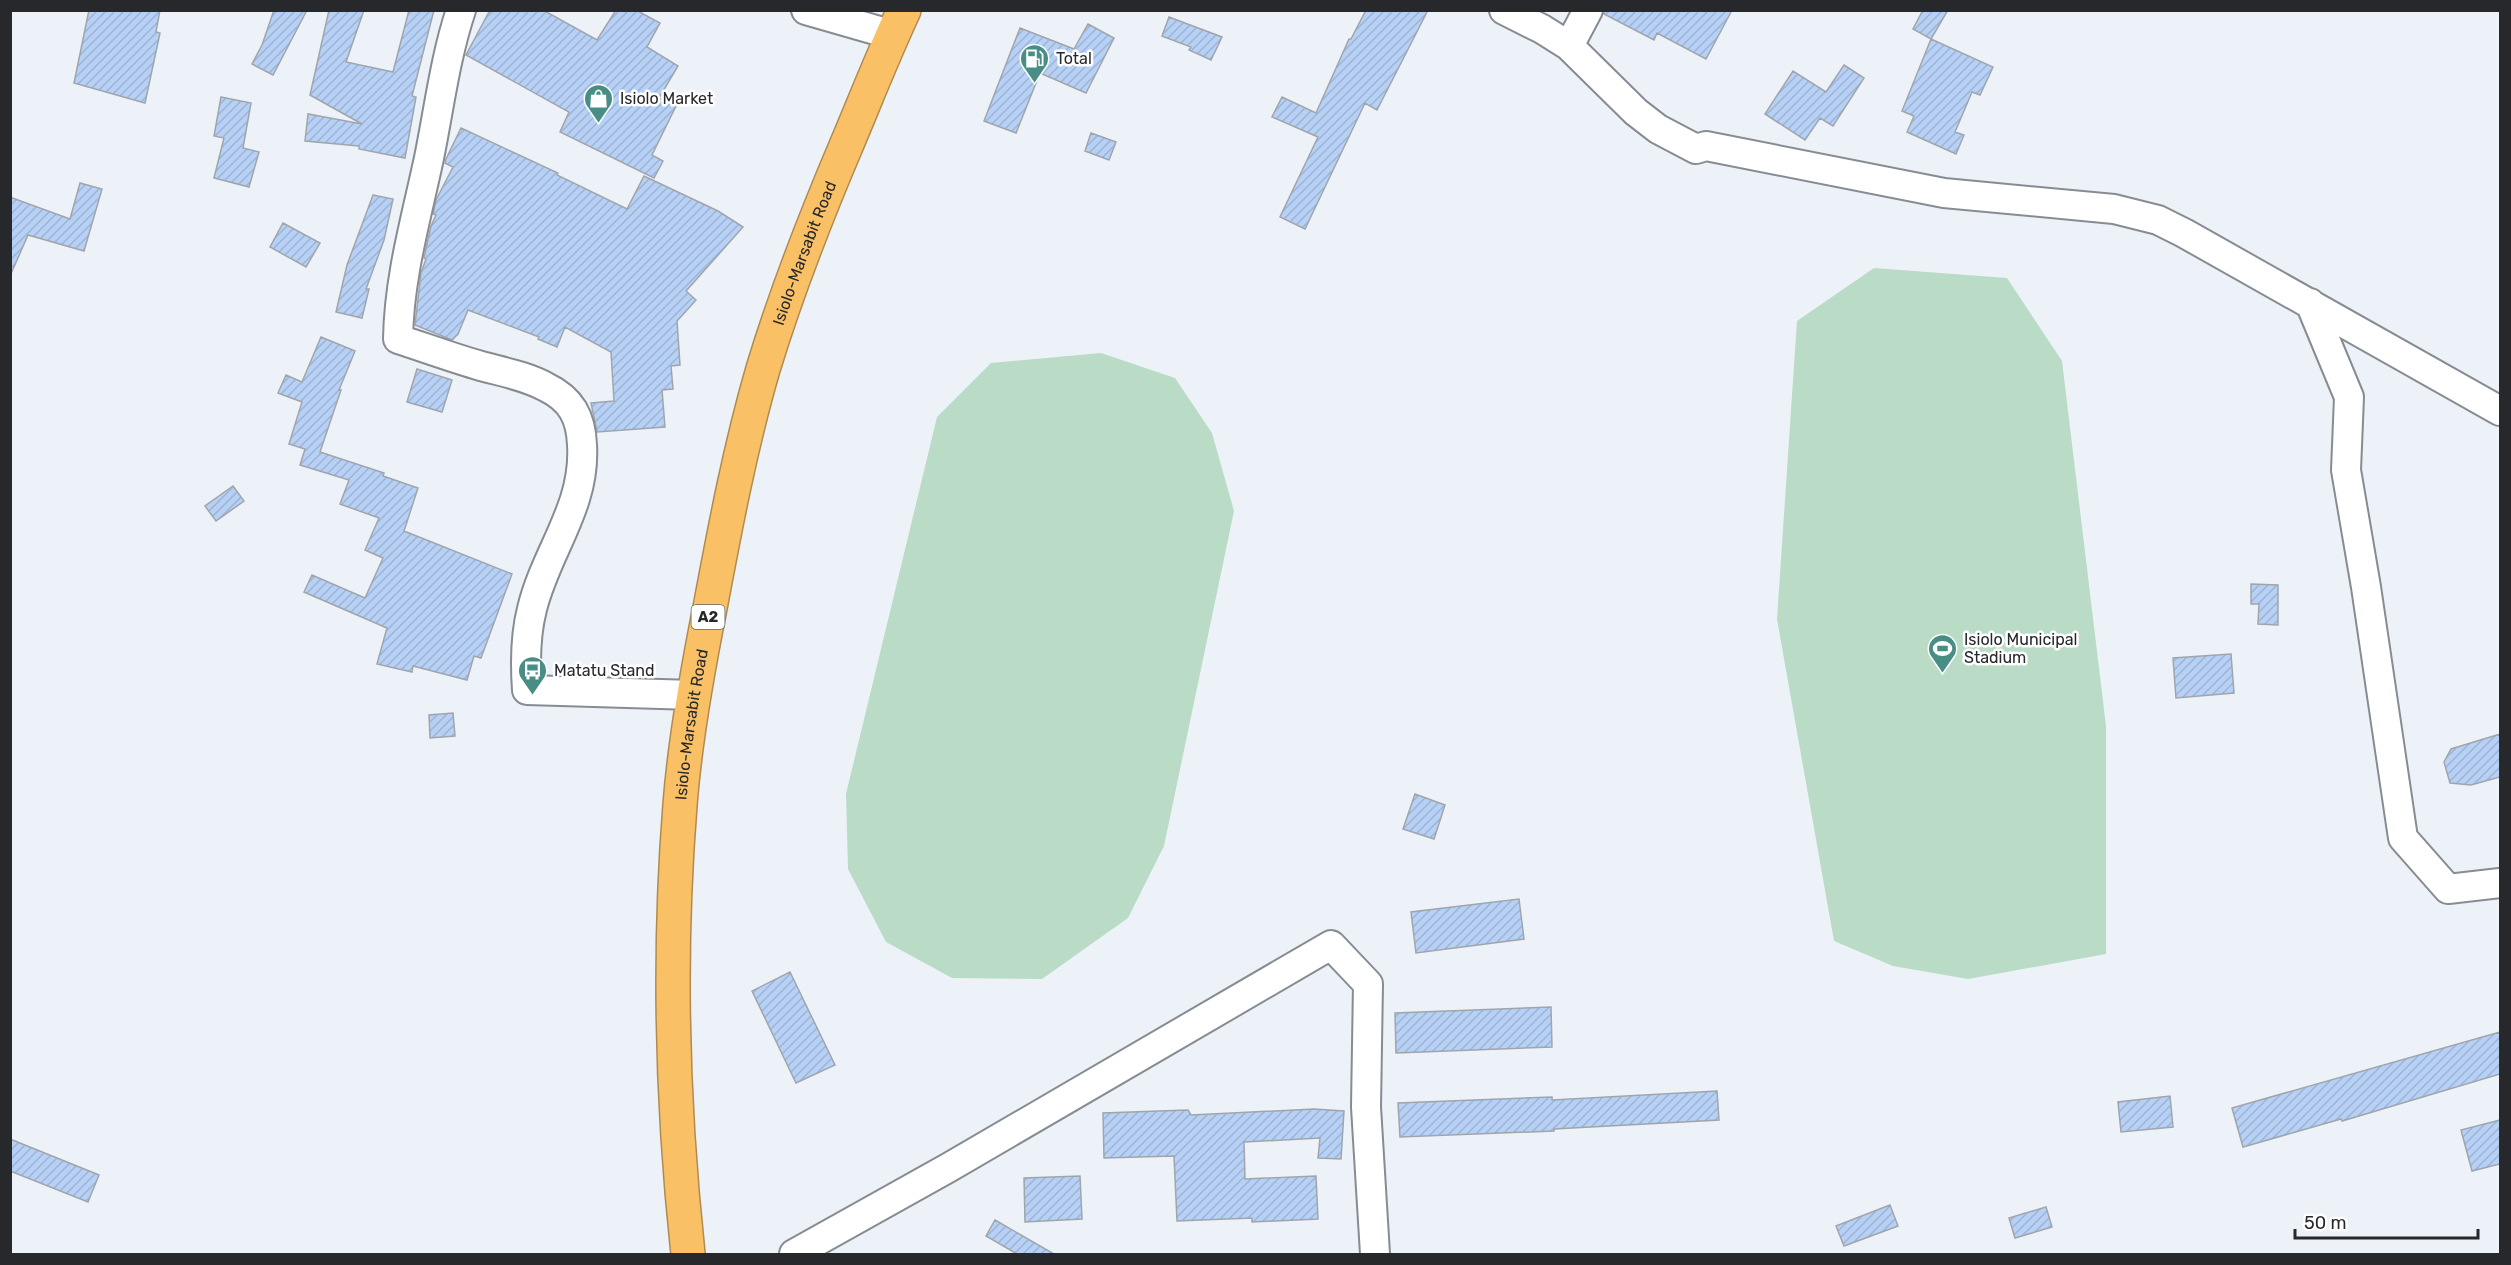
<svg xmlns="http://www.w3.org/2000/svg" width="2511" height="1265" viewBox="0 0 2511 1265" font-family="Rubik,sans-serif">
  <defs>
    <pattern id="building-hatch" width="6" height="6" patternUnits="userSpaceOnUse" patternTransform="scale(1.5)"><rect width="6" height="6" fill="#b7d1f6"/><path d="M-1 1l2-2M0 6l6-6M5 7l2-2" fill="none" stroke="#9db3d3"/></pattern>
  </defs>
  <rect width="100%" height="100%" fill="#edf2f9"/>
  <path fill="#badbc5" d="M 1874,268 L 2007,278 L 2062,361 L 2106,726 L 2106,954 L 1968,979 L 1893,966 L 1834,941 L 1777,619 L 1797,321 Z
    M 1101,353 L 1175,378 L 1212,433 L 1234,511 L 1164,846 L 1128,918 L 1042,979 L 952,978 L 886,942 L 848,869 L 846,794 L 937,417 L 991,363 Z"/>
  <path fill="url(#building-hatch)" stroke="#a0a5ac" stroke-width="1.5" d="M 89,10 L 160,10 L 156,32 L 160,33 L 145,103 L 74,83 Z
    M 274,10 L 307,10 L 273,75 L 252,64 L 262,45 Z
    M 329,10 L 364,10 L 346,62 L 393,72 L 409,10 L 434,10 L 412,96 L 416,97 L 405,158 L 359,149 L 359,146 L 305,141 L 308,114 L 362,124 L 310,95 Z
    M 490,10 L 543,10 L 597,40 L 616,10 L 636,10 L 660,23 L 647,47 L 678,66 L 659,98 L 676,106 L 652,155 L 663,161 L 654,178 L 560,132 L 569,112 L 466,55 Z
    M 1366,10 L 1428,10 L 1377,110 L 1365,103 L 1305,229 L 1280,217 L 1318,137 L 1272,117 L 1282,97 L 1316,113 L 1349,39 L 1351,39 Z
    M 1604,10 L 1732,10 L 1706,59 L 1657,33 L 1654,40 L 1604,14 Z
    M 1923,10 L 1948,10 L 1931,39 L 1913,29 Z
    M 1169,17 L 1222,37 L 1211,60 L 1189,50 L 1191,47 L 1162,36 Z
    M 1088,24 L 1114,38 L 1086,93 L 1040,73 L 1016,133 L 984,121 L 1020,28 L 1074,49 Z
    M 1931,39 L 1993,67 L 1980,95 L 1972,92 L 1955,132 L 1964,135 L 1956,154 L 1907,132 L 1914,116 L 1902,111 Z
    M 1844,65 L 1864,78 L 1833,126 L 1820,118 L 1805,140 L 1765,114 L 1793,71 L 1826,92 Z
    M 221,97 L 251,103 L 243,148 L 259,152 L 249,187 L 214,178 L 224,138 L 214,136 Z
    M 461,128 L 558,173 L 557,175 L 627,209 L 644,176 L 718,211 L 743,227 L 686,291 L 696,300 L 677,321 L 680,365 L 671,366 L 673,389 L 662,390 L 665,427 L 597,432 L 591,403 L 614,401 L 611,352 L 565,327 L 557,347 L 538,339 L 539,337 L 468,310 L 458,334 L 452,340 L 415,325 L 421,273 L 426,259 L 424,258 L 431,226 L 436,215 L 433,214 L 436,200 L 453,167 L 445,163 L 446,159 Z
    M 1091,133 L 1116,142 L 1109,160 L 1085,151 Z
    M 80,183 L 102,189 L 84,251 L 28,235 L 10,276 L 10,197 L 70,219 Z
    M 373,195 L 393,199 L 384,240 L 366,289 L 369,289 L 362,318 L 336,312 L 347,265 Z
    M 283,223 L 320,243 L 306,267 L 270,247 Z
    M 321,337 L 355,351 L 339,390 L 341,390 L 320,452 L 384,473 L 383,476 L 418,488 L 404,531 L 512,574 L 481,658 L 474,656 L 467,680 L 413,666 L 412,672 L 377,664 L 387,628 L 304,592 L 312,575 L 365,598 L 383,558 L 365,550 L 379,518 L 340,504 L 349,480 L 300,465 L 305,449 L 289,444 L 302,402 L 278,393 L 286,375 L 302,382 Z
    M 417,369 L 452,380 L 442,412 L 407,402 Z
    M 233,486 L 244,501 L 216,521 L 205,506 Z
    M 2251,584 L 2278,585 L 2278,625 L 2258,624 L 2259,604 L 2251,604 Z
    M 2231,654 L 2234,693 L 2176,698 L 2173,658 Z
    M 453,713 L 455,736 L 430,738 L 429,715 Z
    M 2500,734 L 2500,777 L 2471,785 L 2450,783 L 2444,762 L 2451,749 Z
    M 1415,794 L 1445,805 L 1434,839 L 1403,829 Z
    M 1519,899 L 1524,939 L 1416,953 L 1411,912 Z
    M 790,972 L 835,1065 L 796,1083 L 752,991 Z
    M 1551,1007 L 1552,1047 L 1396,1053 L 1395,1013 Z
    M 2500,1032 L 2500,1074 L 2342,1121 L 2341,1119 L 2243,1147 L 2232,1108 Z
    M 1717,1091 L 1719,1120 L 1554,1129 L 1554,1131 L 1400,1137 L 1398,1103 L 1552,1097 L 1552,1100 Z
    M 2170,1096 L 2173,1127 L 2121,1132 L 2118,1102 Z
    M 1314,1109 L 1344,1111 L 1341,1159 L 1318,1158 L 1320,1138 L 1244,1142 L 1245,1179 L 1316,1176 L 1318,1219 L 1252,1222 L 1252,1218 L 1177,1221 L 1174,1156 L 1104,1158 L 1103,1113 L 1188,1110 L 1191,1115 Z
    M 2500,1120 L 2500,1164 L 2472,1171 L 2461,1130 Z
    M 10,1139 L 99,1175 L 88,1202 L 10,1171 Z
    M 1080,1176 L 1082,1219 L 1025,1222 L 1024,1178 Z
    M 1890,1205 L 1898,1226 L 1844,1246 L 1836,1226 Z
    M 2046,1207 L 2052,1227 L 2015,1238 L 2009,1218 Z
    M 995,1220 L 1054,1254 L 1017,1254 L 986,1236 Z"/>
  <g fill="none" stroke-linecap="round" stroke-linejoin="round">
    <defs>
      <path id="minor" d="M 461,10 C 445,58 439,109 429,158 C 416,219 399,277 398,339 C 426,348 453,358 481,366 C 503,372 526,376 546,387 C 571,399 581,417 582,445 C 586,507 546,551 532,609 C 525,636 525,662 527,690 L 694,695
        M 806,10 L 893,35
        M 1504,10 L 1542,29 L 1569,46 L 1636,112 L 1658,129 L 1696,149 L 1706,146 L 1944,193 L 2114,209 L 2158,220 L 2184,233 L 2500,411
        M 1569,46 L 1588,10
        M 2310,303 L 2349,397 L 2346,470 L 2366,587 L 2403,838 L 2448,889 L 2500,883
        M 794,1254 L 948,1168 L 1331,945 L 1368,984 L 1366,1107 L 1375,1254"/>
      <g id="highway">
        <path id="s1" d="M 688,1254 C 672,1105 668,955 680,805 C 685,739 697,673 710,608 C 725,528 740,448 763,369 C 786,293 815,219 846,146 C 865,101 883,55 904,10"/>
      </g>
    </defs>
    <use href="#minor" stroke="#878c93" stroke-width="32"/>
    <use href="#highway" stroke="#af8b51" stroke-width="36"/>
    <use href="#minor" stroke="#fff" stroke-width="28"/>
    <use href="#highway" stroke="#f9c066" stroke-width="33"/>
  </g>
  <defs>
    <symbol id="fuel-pin" viewBox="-11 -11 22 30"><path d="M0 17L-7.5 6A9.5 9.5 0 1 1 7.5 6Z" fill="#488e85" stroke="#fff"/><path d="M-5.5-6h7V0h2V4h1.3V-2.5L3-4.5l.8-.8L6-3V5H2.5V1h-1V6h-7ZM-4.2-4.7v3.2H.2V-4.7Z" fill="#fff"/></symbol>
    <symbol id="shop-pin" viewBox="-11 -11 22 30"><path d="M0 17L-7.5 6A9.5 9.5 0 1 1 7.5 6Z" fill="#488e85" stroke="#fff"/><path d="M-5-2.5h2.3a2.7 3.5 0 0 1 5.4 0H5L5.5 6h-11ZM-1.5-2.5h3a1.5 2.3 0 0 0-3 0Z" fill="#fff"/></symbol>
    <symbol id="stadium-pin" viewBox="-11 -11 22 30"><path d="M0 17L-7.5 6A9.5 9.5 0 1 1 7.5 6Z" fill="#488e85" stroke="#fff"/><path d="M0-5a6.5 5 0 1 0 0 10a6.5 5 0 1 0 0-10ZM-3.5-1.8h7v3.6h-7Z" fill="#fff"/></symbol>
    <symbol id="bus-pin" viewBox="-11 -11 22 30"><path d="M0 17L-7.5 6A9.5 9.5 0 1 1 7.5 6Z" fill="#488e85" stroke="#fff"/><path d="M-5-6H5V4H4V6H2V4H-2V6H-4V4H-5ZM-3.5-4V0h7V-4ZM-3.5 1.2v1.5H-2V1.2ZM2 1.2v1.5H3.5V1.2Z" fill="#fff"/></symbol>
  </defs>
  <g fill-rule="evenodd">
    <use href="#fuel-pin" x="1018" y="42" width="33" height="45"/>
    <use href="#shop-pin" x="582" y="82" width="33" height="45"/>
    <use href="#stadium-pin" x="1926" y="632" width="33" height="45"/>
    <use href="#bus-pin" x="516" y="654" width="33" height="45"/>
  </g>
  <g text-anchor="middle" stroke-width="5" stroke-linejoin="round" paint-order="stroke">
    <rect fill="#fff" stroke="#67686b" stroke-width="1.5" x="691.5" y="605" width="33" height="24" rx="4.5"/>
    <g font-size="15" font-weight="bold" fill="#26282b">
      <text x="708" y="622">A2</text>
    </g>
    <g font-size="16" fill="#26282b" stroke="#fff" text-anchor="start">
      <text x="1056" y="64">Total</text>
      <text x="620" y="104">Isiolo Market</text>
      <text x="1964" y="645">Isiolo Municipal<tspan x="1964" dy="18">Stadium</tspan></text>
      <text x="554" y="676">Matatu Stand</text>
    </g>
    <g font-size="16" fill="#26282b" stroke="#fff">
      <text dy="6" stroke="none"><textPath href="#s1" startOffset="1017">Isiolo-Marsabit Road</textPath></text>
      <text dy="6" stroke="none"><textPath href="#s1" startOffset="531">Isiolo-Marsabit Road</textPath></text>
    </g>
  </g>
  <rect width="2511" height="1265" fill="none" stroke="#26282b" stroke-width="24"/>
  <path d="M2295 1229v9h183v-9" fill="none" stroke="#26282b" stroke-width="3"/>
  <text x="2304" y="1229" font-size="18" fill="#26282b" stroke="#ffffff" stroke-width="4.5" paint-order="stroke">50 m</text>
</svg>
